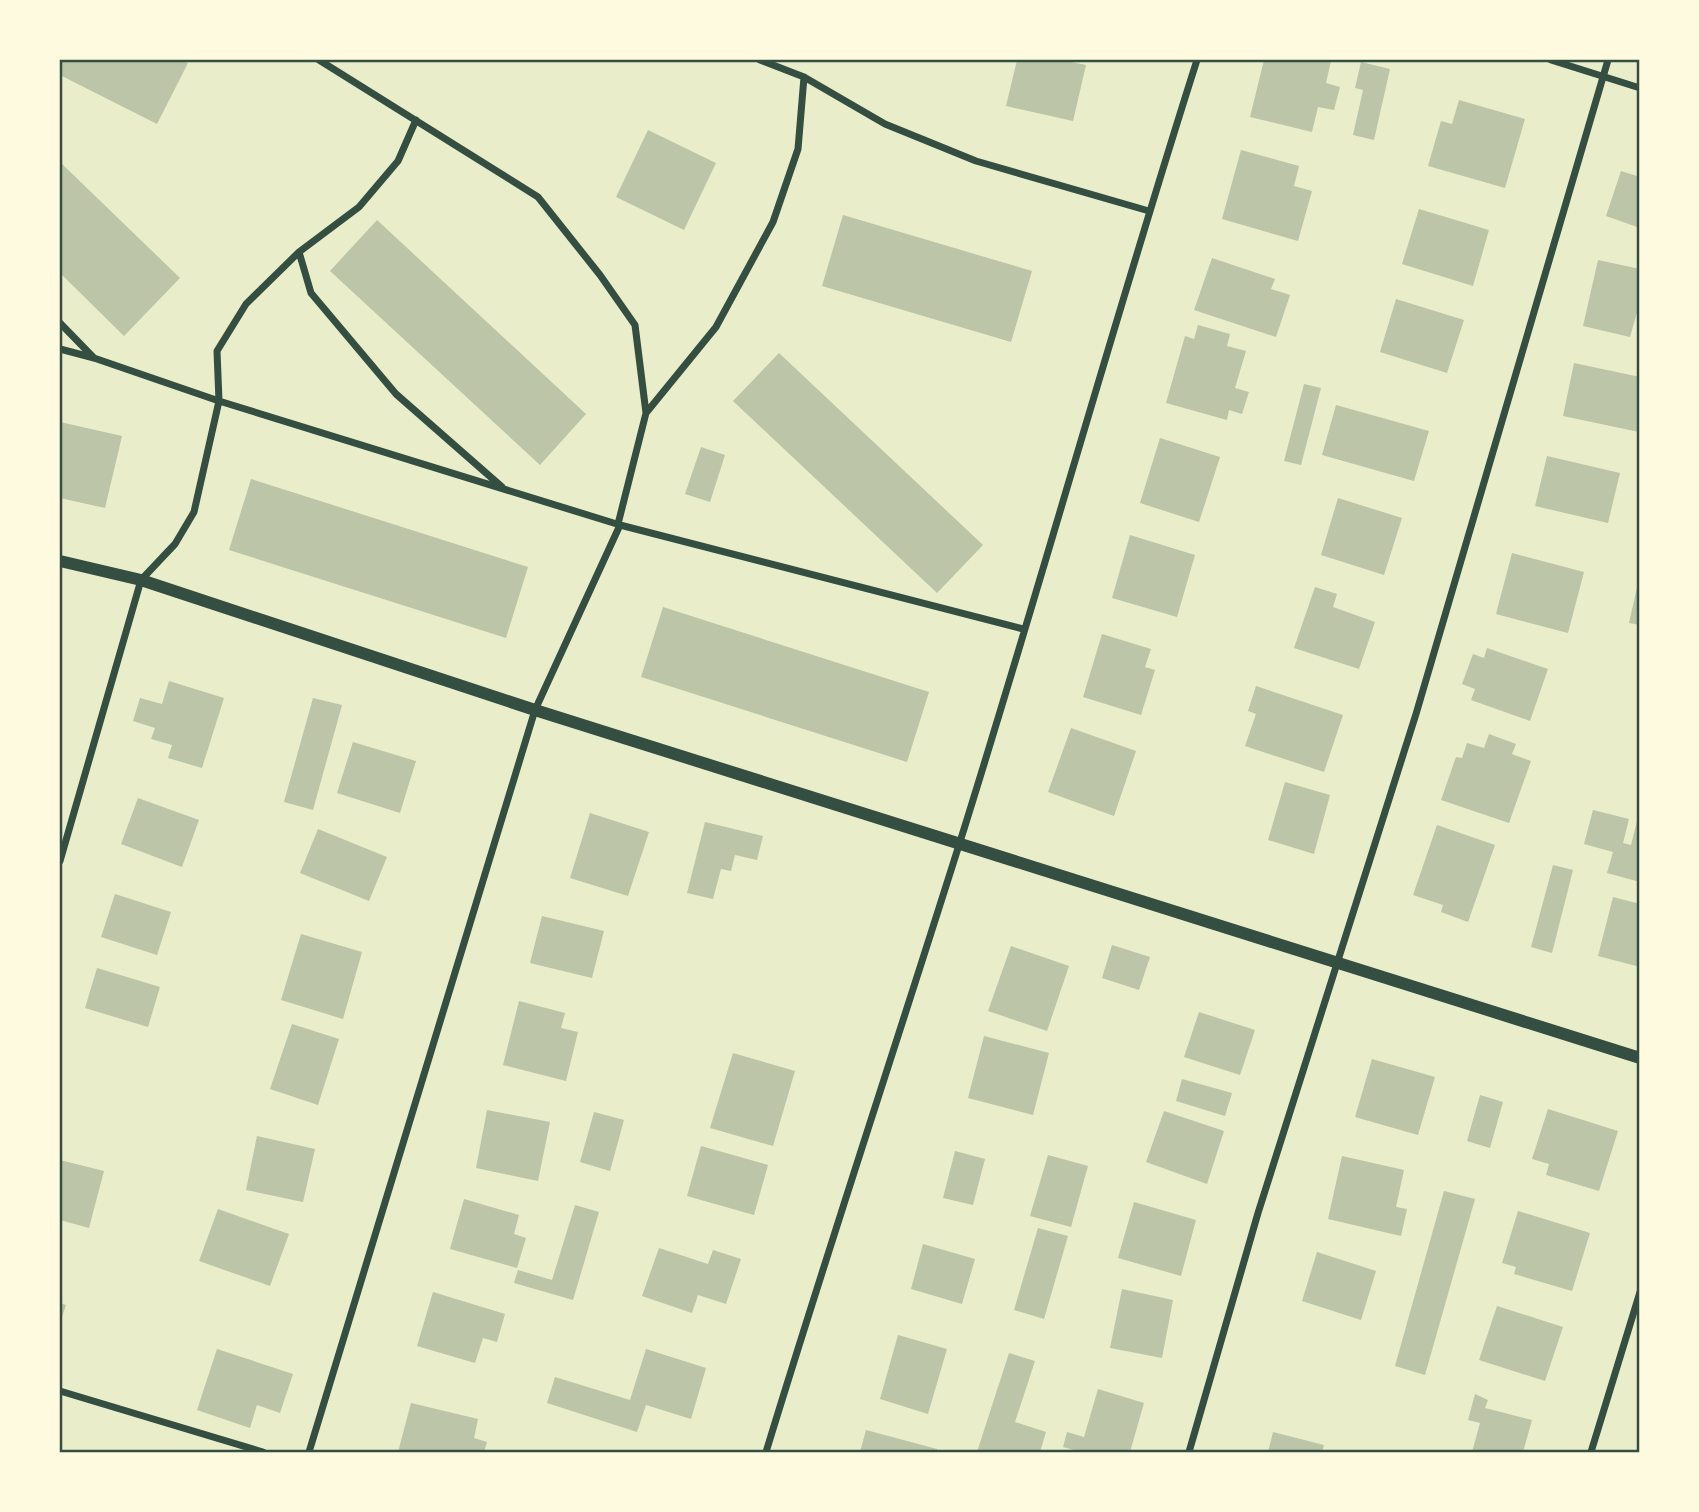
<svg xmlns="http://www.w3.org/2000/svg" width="1699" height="1512" viewBox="0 0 1699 1512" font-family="'Open Sans',sans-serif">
  <rect width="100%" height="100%" fill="#e9edc9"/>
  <path fill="#bcc5a7" d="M 60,60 L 181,60 L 188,63 L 157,124 L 60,75 Z
    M 1017,60 L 1062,60 L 1086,65 L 1073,121 L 1006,106 Z
    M 1264,60 L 1331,61 L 1326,83 L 1340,87 L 1334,110 L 1318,107 L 1312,132 L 1250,117 Z
    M 1361,62 L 1390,69 L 1374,140 L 1353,135 L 1363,90 L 1355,88 Z
    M 1459,100 L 1525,119 L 1505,188 L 1428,166 L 1441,121 L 1452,124 Z
    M 648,130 L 716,163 L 684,230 L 616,197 Z
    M 1241,150 L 1299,166 L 1294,186 L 1312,191 L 1298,241 L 1222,219 Z
    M 60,162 L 180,278 L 124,336 L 60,273 Z
    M 1621,171 L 1640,177 L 1640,228 L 1606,216 Z
    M 1419,209 L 1489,230 L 1473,286 L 1402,264 Z
    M 843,215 L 1032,271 L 1011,342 L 822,286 Z
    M 377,220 L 586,414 L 540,465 L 330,271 Z
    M 1212,258 L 1275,279 L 1271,289 L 1290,295 L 1276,337 L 1194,310 Z
    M 1598,260 L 1640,269 L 1640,302 L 1630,337 L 1583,326 Z
    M 1396,299 L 1464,320 L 1447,373 L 1380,352 Z
    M 1198,325 L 1230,334 L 1227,346 L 1246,351 L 1235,388 L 1249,392 L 1242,414 L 1229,410 L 1227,420 L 1166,403 L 1185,336 L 1194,339 Z
    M 779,353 L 983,545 L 937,593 L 733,401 Z
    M 1574,363 L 1640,377 L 1639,432 L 1563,416 Z
    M 1304,384 L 1321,388 L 1301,465 L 1284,461 Z
    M 1336,405 L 1429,431 L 1414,481 L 1322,455 Z
    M 60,422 L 122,436 L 105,508 L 60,498 Z
    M 1160,438 L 1220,457 L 1199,522 L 1140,503 Z
    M 701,447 L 725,455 L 710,502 L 685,494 Z
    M 1547,456 L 1620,473 L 1608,523 L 1535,506 Z
    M 251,479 L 528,567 L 506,638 L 229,550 Z
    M 1338,498 L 1402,518 L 1384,575 L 1321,555 Z
    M 1130,535 L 1195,555 L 1177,617 L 1112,598 Z
    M 1512,553 L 1584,572 L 1568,633 L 1496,614 Z
    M 1638,583 L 1640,583 L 1640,625 L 1629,623 Z
    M 1315,587 L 1337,594 L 1333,607 L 1375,622 L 1359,669 L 1294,648 Z
    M 663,607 L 929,692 L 907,762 L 641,677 Z
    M 1102,634 L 1151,649 L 1145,667 L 1155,670 L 1141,715 L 1083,697 Z
    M 1487,648 L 1548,669 L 1530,721 L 1471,700 L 1475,689 L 1462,684 L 1473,654 L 1484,658 Z
    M 169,681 L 224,698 L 202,768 L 168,758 L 172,745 L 151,739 L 155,728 L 133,721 L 140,698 L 162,704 Z
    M 1256,686 L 1343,715 L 1324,772 L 1245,746 L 1256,714 L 1248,711 Z
    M 313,698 L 342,705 L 313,810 L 284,802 Z
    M 1071,728 L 1136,751 L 1114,816 L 1048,792 Z
    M 1489,734 L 1516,744 L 1512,754 L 1531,761 L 1509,823 L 1441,800 L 1456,757 L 1462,758 L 1467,743 L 1484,748 Z
    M 353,742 L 416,761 L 400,813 L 337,793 Z
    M 1285,782 L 1330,795 L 1314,854 L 1268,840 Z
    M 138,798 L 199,820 L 182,867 L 121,844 Z
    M 1593,810 L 1629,819 L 1623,843 L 1631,845 L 1637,821 L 1640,822 L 1640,882 L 1607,873 L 1613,852 L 1584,844 Z
    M 590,813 L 649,832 L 628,896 L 570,878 Z
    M 705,822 L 763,836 L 757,860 L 735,855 L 731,871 L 721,869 L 713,899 L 687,893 Z
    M 1437,825 L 1495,845 L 1468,922 L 1441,912 L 1443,905 L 1413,895 Z
    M 318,829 L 387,857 L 369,901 L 300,873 Z
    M 1553,865 L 1573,870 L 1552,953 L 1531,947 Z
    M 115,894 L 171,912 L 157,955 L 101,937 Z
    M 1613,897 L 1640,904 L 1640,967 L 1598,956 Z
    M 542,916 L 604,931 L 592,978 L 530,963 Z
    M 301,934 L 362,952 L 343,1019 L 281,1000 Z
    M 1112,945 L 1150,957 L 1139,990 L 1102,978 Z
    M 1011,946 L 1069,966 L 1047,1031 L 988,1011 Z
    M 97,968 L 160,987 L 148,1027 L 85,1008 Z
    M 519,1001 L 565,1013 L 561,1028 L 578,1032 L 566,1081 L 503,1065 Z
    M 1199,1012 L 1255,1030 L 1240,1075 L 1184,1057 Z
    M 292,1024 L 339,1039 L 318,1105 L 270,1089 Z
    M 984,1036 L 1049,1053 L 1033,1115 L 968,1098 Z
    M 733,1053 L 795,1071 L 773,1146 L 710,1128 Z
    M 1372,1059 L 1435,1077 L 1418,1135 L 1355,1117 Z
    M 1182,1079 L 1232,1093 L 1225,1116 L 1176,1101 Z
    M 1480,1095 L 1503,1102 L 1490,1148 L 1467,1141 Z
    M 1548,1109 L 1618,1131 L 1599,1191 L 1546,1175 L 1549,1164 L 1532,1159 Z
    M 487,1110 L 550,1122 L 538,1181 L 476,1168 Z
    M 1164,1111 L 1224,1131 L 1207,1184 L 1146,1162 Z
    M 594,1112 L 624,1120 L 610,1171 L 580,1162 Z
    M 257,1136 L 315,1149 L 303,1202 L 246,1190 Z
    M 701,1146 L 768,1165 L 754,1215 L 687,1196 Z
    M 955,1151 L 985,1159 L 973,1205 L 943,1198 Z
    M 1048,1155 L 1088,1166 L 1071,1227 L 1030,1216 Z
    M 1342,1156 L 1404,1170 L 1396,1207 L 1407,1209 L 1401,1236 L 1328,1219 Z
    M 60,1160 L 104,1171 L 89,1228 L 60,1220 Z
    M 1444,1191 L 1475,1199 L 1425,1375 L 1395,1366 Z
    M 464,1199 L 519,1215 L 514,1234 L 526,1238 L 517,1268 L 450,1249 Z
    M 1134,1202 L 1196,1220 L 1181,1276 L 1118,1258 Z
    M 575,1205 L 599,1212 L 573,1300 L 514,1283 L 518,1270 L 552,1280 Z
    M 218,1209 L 289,1234 L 270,1286 L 199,1261 Z
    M 1518,1211 L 1590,1233 L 1572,1291 L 1514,1274 L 1516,1267 L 1502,1263 Z
    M 1038,1228 L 1068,1236 L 1044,1319 L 1014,1310 Z
    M 923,1244 L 975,1259 L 962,1304 L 911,1289 Z
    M 659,1248 L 708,1264 L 713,1250 L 741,1259 L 726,1304 L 698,1295 L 692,1313 L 642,1296 Z
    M 1317,1252 L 1376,1271 L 1361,1320 L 1302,1301 Z
    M 1122,1289 L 1173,1300 L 1162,1358 L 1110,1348 Z
    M 433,1292 L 505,1314 L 497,1342 L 483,1338 L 475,1363 L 417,1346 Z
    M 60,1303 L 66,1305 L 60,1323 Z
    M 1497,1306 L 1563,1327 L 1545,1381 L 1479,1360 Z
    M 898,1335 L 947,1349 L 928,1414 L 880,1399 Z
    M 217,1349 L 293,1374 L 280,1413 L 257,1405 L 250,1428 L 197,1410 Z
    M 646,1349 L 706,1368 L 691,1419 L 646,1405 L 637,1432 L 547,1403 L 555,1377 L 630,1400 Z
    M 1009,1353 L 1035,1361 L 1015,1422 L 1046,1432 L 1040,1452 L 977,1452 Z
    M 1098,1389 L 1144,1403 L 1130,1452 L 1081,1452 L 1063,1447 L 1067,1432 L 1084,1437 Z
    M 1475,1394 L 1488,1400 L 1485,1408 L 1532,1420 L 1523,1452 L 1472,1452 L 1480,1423 L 1468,1420 Z
    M 411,1403 L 478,1419 L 474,1438 L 487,1442 L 484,1452 L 398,1452 Z
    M 866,1430 L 937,1449 L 937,1452 L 860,1452 Z
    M 1273,1432 L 1324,1445 L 1322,1452 L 1268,1452 Z"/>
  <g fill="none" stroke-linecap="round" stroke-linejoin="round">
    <path stroke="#344e41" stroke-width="7" d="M 319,60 L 538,197 L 600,275 L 635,325 L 646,413
      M 760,60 L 804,77 L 885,124 L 976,161 L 1149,211
      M 1551,60 L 1640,88
      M 416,120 L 398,161 L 359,207 L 299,252 L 311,293 L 396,394 L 502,487
      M 60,323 L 94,358
      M 60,349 L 94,358 L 219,401 L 620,525 L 1023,629
      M 618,524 L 646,413 L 716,327 L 773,222 L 798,149 L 804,77
      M 60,861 L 141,580 L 175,544 L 194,512 L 219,401 L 217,351 L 246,304 L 299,252
      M 60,1391 L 263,1452
      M 309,1452 L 535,710 L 620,525
      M 766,1452 C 828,1249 895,1048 959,845 C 1041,584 1114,320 1197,60
      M 1189,1452 L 1258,1213 L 1416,714 L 1608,60
      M 1591,1452 L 1640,1292"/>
    <path stroke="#344e41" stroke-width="12" d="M 60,561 L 141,580 L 535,710 L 1640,1058"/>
  </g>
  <rect width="1699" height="1512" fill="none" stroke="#fefae0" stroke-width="122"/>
  <rect x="61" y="61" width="1577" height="1390" fill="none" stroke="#344e41" stroke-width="2.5"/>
</svg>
